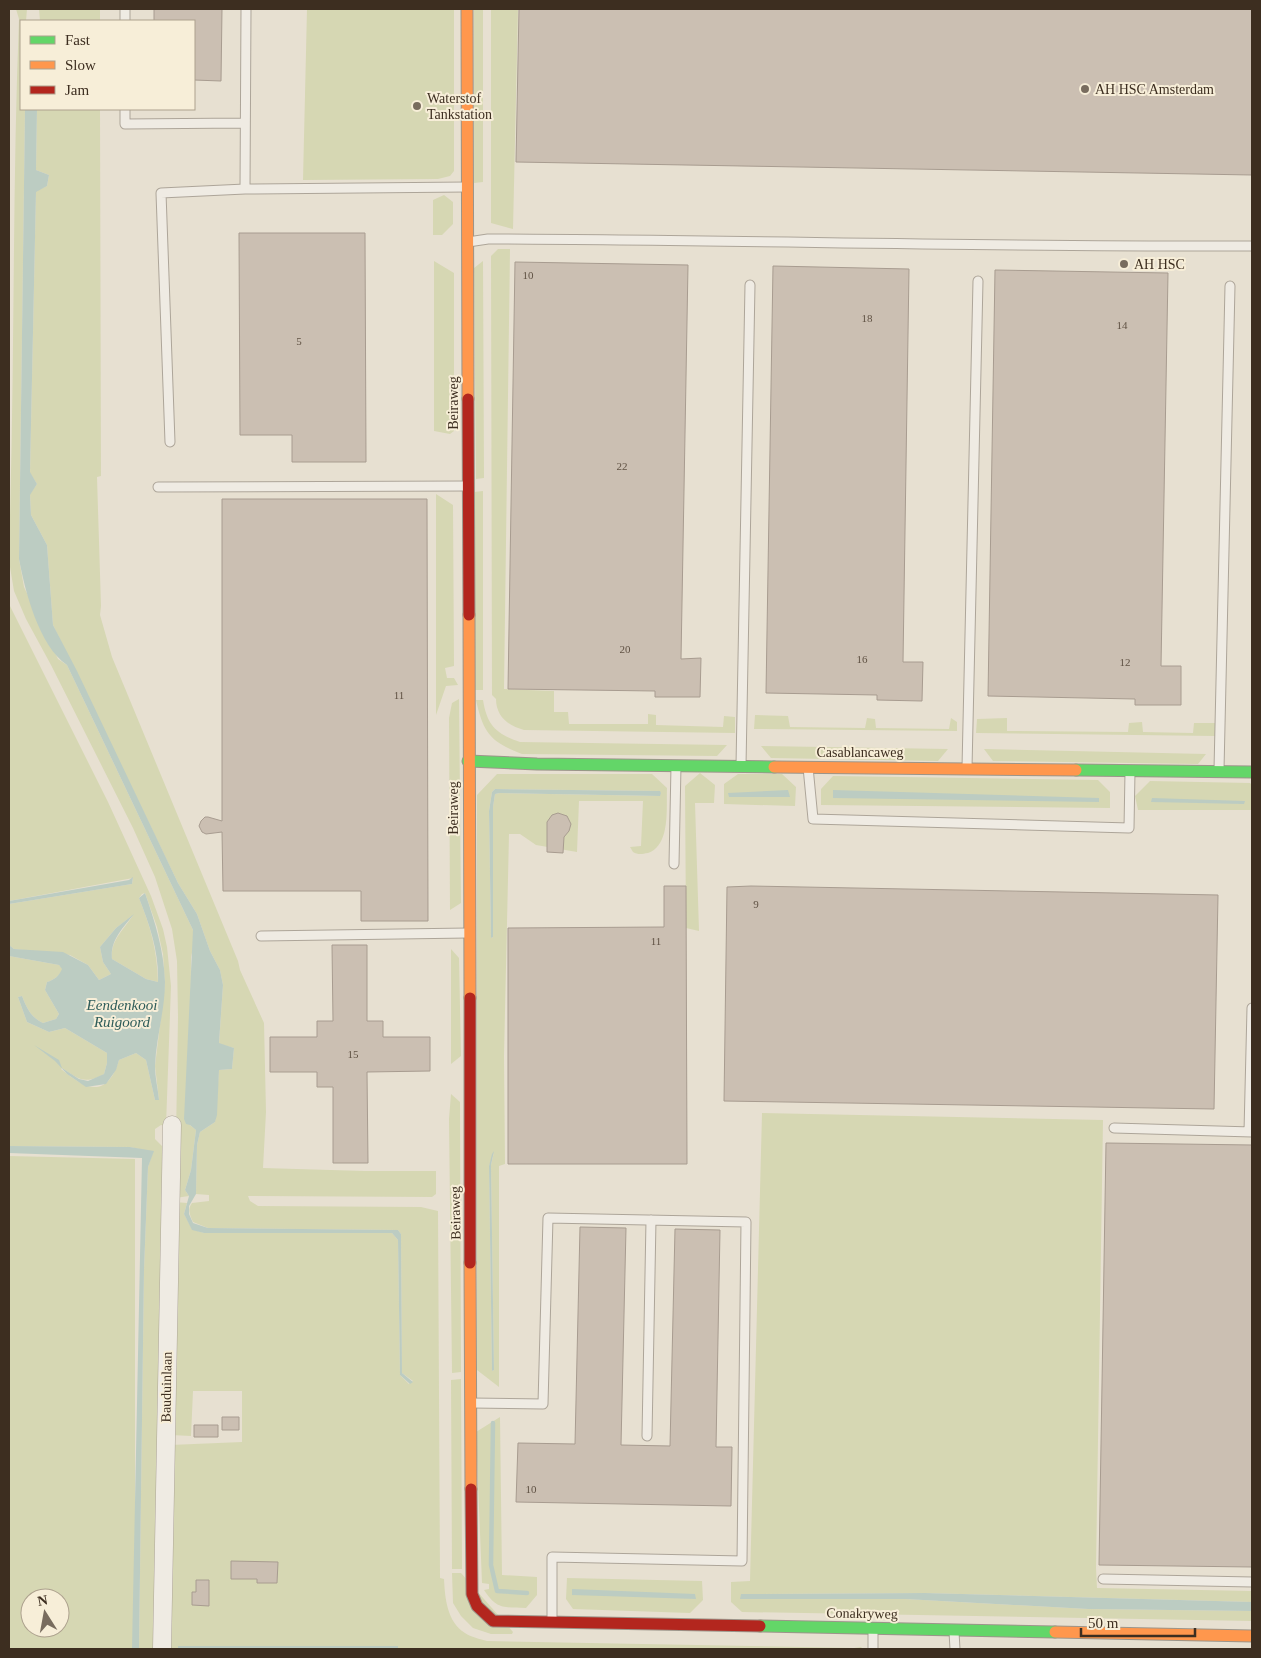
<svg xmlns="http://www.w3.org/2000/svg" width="1261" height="1658" viewBox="0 0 1261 1658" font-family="Georgia,serif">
  <rect width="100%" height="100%" fill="#e7e0d1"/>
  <path fill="#d6d7b3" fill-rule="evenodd" d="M 16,9 L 27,9 L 26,21 L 21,21 L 21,109 L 25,109 L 19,559 L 24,587 L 58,659 L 67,665 L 193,930 L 194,944 L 191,957 L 190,1125 L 196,1130 L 191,1170 L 185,1190 L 189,1196 L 175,1198 L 178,1017 L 177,961 L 172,929 L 155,877 L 133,828 L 51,665 L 26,619 L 14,591 L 10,567 L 9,548 C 15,372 12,195 19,19 Z
    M 39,9 L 100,9 L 100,21 L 40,21 Z
    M 307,9 L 454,9 L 454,171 L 450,176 L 438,179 L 303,180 Z
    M 474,9 L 483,9 L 483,182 L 474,183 Z
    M 491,9 L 518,9 L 513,229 L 491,223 Z
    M 37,109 L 100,109 L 101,476 L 97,477 L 101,606 L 100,615 L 112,657 L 238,961 L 240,970 L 264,1023 L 266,1112 L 263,1168 L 365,1171 L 436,1171 L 436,1194 L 432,1197 L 248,1196 L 250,1201 L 258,1206 L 421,1207 L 438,1211 L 440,1578 L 444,1579 C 445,1598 447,1622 465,1633 C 471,1637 480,1639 487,1641 L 854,1648 L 861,1647 L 863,1649 L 398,1649 L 398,1646 L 179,1646 L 178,1649 L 166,1649 L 170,1445 L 242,1442 L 242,1391 L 193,1391 L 191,1436 L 171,1435 L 161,1432 L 157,1649 L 139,1649 L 144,1270 L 148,1167 L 153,1152 L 130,1147 L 9,1146 L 9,956 L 59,965 L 63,969 C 59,976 54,980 47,982 L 45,990 L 59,1014 L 56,1019 L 43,1023 C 31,1017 27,1009 22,996 L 18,997 L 27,1022 L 49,1032 L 65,1028 L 107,1053 L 107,1063 L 104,1074 C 84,1085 79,1079 62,1068 L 61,1069 C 86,1090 107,1099 119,1060 L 136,1053 L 146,1060 L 155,1100 L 159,1100 L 155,1066 L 165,984 L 163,954 L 157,927 L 145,893 L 142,894 L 139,898 C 151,928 157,950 158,982 L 146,979 L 112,959 C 110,940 124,930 133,915 L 116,928 L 100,947 L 103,962 L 111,974 L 99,980 L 88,965 L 70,955 L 14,949 L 9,945 L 9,904 L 132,884 L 133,878 L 9,901 L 9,604 L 108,802 L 151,896 L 163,929 L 167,947 L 171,986 L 166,1126 L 161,1125 L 155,1129 L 155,1139 L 164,1148 L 165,1263 L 162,1357 L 171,1356 L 175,1202 L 187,1203 L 184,1214 L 192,1229 L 204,1233 L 392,1233 L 398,1240 L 400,1375 L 409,1384 L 413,1381 L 402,1373 L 401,1234 L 398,1230 L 208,1228 L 193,1222 C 190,1215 187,1210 192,1203 L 209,1201 L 209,1195 L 196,1194 L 197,1145 L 200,1132 L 215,1122 L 219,1070 L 232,1069 L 234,1048 L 219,1044 L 223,985 L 220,970 L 210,951 L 197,914 L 178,883 L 53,625 L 47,545 L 31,515 L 30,494 L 37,484 L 30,473 L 36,191 L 47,186 L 49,175 L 36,170 Z
    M 444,195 L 453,202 L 453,224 L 442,235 L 433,235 L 433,200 Z
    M 498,249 L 510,249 L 504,689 L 554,691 L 554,712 L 568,712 L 569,724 L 648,724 L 648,714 L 656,715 L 656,725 L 723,727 L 724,716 L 735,717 L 735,733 L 524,730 C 508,726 496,716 496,699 L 492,695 L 491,256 Z
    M 434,261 L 454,273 L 454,431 L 450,434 L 434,431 Z
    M 483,261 L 484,478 L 476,479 L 474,268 Z
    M 483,491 L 483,690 L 475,690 L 474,492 Z
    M 436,494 L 453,505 L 454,666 L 445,668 L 447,678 L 454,678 L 458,685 L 446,686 L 436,715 Z
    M 459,699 L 461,903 L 450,910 L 449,718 L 452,703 Z
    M 476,700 L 483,700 C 487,725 496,734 520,742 L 727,745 L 717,756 L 522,754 C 490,742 483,732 476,700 Z
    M 755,715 L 788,716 L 790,727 L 865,728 L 867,718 L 875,719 L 876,728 L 949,729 L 951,718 L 957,722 L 957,731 L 754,729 Z
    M 1007,718 L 1007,731 L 1128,732 L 1129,723 L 1142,722 L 1143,732 L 1193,733 L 1194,723 L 1216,723 L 1215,736 L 976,733 L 977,719 Z
    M 761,746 L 948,749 L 938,761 L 771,758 Z
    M 984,749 L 1206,754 L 1198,764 L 993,761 Z
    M 700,773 L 715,785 L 714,803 L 695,803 L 699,931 L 686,928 L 685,786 Z
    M 497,774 L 652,774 L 667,788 C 666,807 671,845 648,853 C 642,854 638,855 633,852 L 630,847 L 641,846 L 643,801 L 579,801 L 577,852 L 536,845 L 520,834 L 509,834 L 504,1056 L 505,1164 L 499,1166 L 499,1387 L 477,1370 L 477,795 ZM 495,789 L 659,791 L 661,793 L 659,796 L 500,793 L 495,794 L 493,807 L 493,937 L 491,938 L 489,811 L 492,792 ZM 494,1152 L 491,1165 L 494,1370 L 492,1371 L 489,1166 Z
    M 738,774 L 782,774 L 796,787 L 795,806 L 724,804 L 724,784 Z
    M 833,776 L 1098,780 L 1110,792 L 1110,808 L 821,805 L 821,789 Z
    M 1150,781 L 1250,783 L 1252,785 L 1252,810 L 1138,810 L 1135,796 Z
    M 451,949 L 459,958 L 461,1056 L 451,1064 Z
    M 451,1094 L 460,1102 L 461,1372 L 452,1373 L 449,1119 Z
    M 762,1113 L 1103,1120 L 1096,1568 L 1097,1588 L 1252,1591 L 1252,1602 L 925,1593 L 741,1594 L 741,1599 L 905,1599 L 1088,1609 L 1252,1611 L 1252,1621 L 742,1612 L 731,1602 L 731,1582 L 750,1581 Z
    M 9,1156 L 135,1159 L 135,1649 L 9,1649 ZM 30,1598 L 60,1598 L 60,1628 L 30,1628 Z
    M 461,1379 L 462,1569 L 452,1569 L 451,1380 Z
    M 500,1417 L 502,1575 L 537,1577 L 537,1595 L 526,1608 C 504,1607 497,1610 484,1590 L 489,1589 L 489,1584 L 482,1583 L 476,1432 Z
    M 452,1573 L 461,1573 L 513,1632 L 512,1634 L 491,1634 L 473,1628 L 461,1616 L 453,1603 Z
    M 567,1578 L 702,1581 L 703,1600 L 690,1613 L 573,1609 L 566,1599 Z"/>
  <path fill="#bcccc2" d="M 25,109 L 37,109 L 36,170 L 49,175 L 47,186 L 36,192 L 30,472 L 37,484 L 30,495 L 31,515 L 47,545 L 53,625 L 77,671 L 178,883 L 197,914 L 210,951 L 220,970 L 223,985 L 219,1043 L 234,1048 L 232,1069 L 219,1070 L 217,1115 L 215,1122 L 200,1132 L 197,1145 L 196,1194 L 189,1206 L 189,1214 L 193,1223 L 208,1228 L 398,1230 L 401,1234 L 402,1373 L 413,1382 L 410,1384 L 400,1375 L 398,1240 L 392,1233 L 204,1233 L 192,1230 L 184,1214 L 189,1196 L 185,1190 L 191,1170 L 196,1130 L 190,1125 L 186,1124 L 184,1119 L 193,930 L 67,665 C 39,646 25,591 19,559 Z
    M 495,789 L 660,791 L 661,793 L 660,796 L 500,793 L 495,794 L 493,807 L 493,937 L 491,938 L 489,811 L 492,792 Z
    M 788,790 L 790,797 L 729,797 L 728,793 Z
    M 833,790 L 1099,798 L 1099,802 L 833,798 Z
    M 1152,798 L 1245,801 L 1244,804 L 1151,802 Z
    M 133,877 L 132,884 L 9,904 L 9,901 L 129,880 Z
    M 145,893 C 155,922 164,950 165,982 C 165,1010 156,1038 155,1066 C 155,1077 158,1089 159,1100 L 155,1100 L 146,1060 L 136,1053 L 119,1060 L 116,1070 L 106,1084 L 86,1087 L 67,1074 L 55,1061 L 34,1045 L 59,1060 L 62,1068 L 79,1079 L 88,1081 L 104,1074 L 107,1063 L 107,1053 L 65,1028 L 49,1032 L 27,1022 L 18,997 L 22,996 C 27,1009 31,1017 43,1023 L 56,1019 L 59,1014 L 45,990 L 47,982 C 54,980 59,976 62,969 L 59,965 L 9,956 L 9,945 L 14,949 L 63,952 L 88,965 L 99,980 L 111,974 L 103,962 L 100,947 L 116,928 L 134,914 C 123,928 110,940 112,959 L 146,979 L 158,982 C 159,952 150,926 139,898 Z
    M 9,1146 L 130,1147 L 154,1151 L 148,1167 L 144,1270 L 139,1649 L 132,1649 L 142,1158 L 9,1153 Z
    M 494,1151 L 491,1165 L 494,1370 L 492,1371 L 489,1166 L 492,1154 Z
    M 572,1589 L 695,1594 L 696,1599 L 572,1595 Z
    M 925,1593 L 1252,1602 L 1252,1611 L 1088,1609 L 905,1599 L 740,1599 L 741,1594 Z
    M 178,1646 L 398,1646 L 398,1649 L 178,1649 Z"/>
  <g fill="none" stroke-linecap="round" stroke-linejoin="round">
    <path stroke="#bcccc2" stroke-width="4.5" d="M 493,1423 L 491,1565 L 497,1591 L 527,1593"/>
  </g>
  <path fill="#cbbfb2" stroke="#a89c90" d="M 154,9 L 222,9 L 221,81 L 194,80 L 194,21 L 154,21 Z
    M 519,9 L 1252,9 L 1252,175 L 516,162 Z
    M 239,233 L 365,233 L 366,462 L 292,462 L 292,435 L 240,435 Z
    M 515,262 L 688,265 L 681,659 L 701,658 L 700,697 L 655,697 L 655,691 L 508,689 Z
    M 773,266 L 909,269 L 903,662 L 923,662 L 922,701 L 877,700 L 877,695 L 766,693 Z
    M 995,270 L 1168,273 L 1161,666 L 1181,666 L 1181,705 L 1135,705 L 1135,699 L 988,696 Z
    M 222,499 L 427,499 L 428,921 L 361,921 L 361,891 L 223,891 L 222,832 L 206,834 L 202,832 L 199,826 L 201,821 L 205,817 L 208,817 L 222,821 Z
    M 558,813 L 567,816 L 571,824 L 569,831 L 564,837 L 563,853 L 547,852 L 547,822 L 552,815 Z
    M 664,886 L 686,886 L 687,1164 L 508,1164 L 508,928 L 664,927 Z
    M 751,886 L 1218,895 L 1214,1109 L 724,1101 L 727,887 Z
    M 332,945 L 367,945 L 367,1021 L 383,1021 L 383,1037 L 430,1037 L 430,1071 L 367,1072 L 368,1163 L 333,1163 L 333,1087 L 317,1087 L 317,1072 L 270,1072 L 270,1037 L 317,1037 L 317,1021 L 333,1021 Z
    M 1106,1143 L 1252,1145 L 1252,1567 L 1099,1565 Z
    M 580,1227 L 626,1228 L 621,1445 L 670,1446 L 675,1229 L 720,1230 L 716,1447 L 732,1447 L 731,1506 L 516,1502 L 518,1443 L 575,1444 Z
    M 222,1417 L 239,1417 L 239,1430 L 222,1430 Z
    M 194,1425 L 218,1425 L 218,1437 L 194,1437 Z
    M 231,1561 L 278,1562 L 277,1583 L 257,1583 L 257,1579 L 231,1579 Z
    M 196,1580 L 209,1580 L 209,1606 L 192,1605 L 192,1592 L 196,1592 Z"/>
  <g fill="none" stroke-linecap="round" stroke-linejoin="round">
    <defs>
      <path id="lane" d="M 125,9 L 125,21
        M 246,9 L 245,189 L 467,187
        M 125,109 L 125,124 L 244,123
        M 468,242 L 488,239 C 743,240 997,247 1252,246
        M 170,442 L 161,193 L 245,189
        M 158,487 L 467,486
        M 741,766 L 750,285
        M 808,767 L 813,819 L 1129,828 L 1130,772
        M 967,768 L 978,281
        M 1219,770 L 1230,286
        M 674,864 L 676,766
        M 261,936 L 468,933
        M 1114,1128 L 1252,1132
        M 1249,1132 L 1252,1008
        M 471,1403 L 543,1404 L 548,1218 L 746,1222 L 742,1561 L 552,1557 L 552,1622
        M 647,1436 L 651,1220
        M 1103,1579 L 1252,1582
        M 954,1632 L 955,1649
        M 873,1649 L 873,1628"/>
      <path id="street" d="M 162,1649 L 172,1125"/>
      <path id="fast" d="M 468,761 L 537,764 L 774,767
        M 1076,770 L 1252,772
        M 760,1626 L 1055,1632"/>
      <path id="slow" d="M 467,9 L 468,399
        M 469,615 L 470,998
        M 774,767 L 1076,770
        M 470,1263 L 471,1489
        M 1055,1632 L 1252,1636"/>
      <path id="jam" d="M 468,399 L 469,615
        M 470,998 L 470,1263
        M 471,1489 L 472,1594 L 477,1606 L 493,1621 L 760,1626"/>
    </defs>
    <use href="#lane" stroke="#ada599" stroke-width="11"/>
    <use href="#street" stroke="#ada599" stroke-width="19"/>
    <use href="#fast" stroke="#9c958a" stroke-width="13"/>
    <use href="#slow" stroke="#9c958a" stroke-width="13"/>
    <use href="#jam" stroke="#9c958a" stroke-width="13"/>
    <use href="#lane" stroke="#efebe3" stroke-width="9"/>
    <use href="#street" stroke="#efebe3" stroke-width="18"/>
    <use href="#fast" stroke="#63d668" stroke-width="11"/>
    <use href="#slow" stroke="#ff974d" stroke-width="11"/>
    <use href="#jam" stroke="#b3261e" stroke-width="11"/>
  </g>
  <g fill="#786c5e" stroke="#f7eed8" stroke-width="2">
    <circle cx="1085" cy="89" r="5"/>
    <circle cx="417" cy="106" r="5"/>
    <circle cx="1124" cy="264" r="5"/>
  </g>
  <g text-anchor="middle" stroke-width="4" stroke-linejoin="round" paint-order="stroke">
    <g font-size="11" fill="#605244">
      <text x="528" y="279">10</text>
      <text x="867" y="322">18</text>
      <text x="1122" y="329">14</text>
      <text x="299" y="345">5</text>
      <text x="622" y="470">22</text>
      <text x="625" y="653">20</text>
      <text x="862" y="663">16</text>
      <text x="1125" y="666">12</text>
      <text x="399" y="699">11</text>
      <text x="756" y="908">9</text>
      <text x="656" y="945">11</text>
      <text x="353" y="1058">15</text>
      <text x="531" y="1493">10</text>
    </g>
    <g font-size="14" fill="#3d2e20" stroke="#f7eed8" text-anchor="start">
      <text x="1095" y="94">AH HSC Amsterdam</text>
      <text x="427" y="103">Waterstof<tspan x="427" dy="16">Tankstation</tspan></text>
      <text x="1134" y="269">AH HSC</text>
    </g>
    <g font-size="14" fill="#3d2e20" stroke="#f7eed8">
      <text transform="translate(453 403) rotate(-90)" y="5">Beiraweg</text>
      <text x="860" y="757">Casablancaweg</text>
      <text transform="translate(453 808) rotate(-90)" y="5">Beiraweg</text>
      <text transform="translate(455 1213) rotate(-91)" y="5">Beiraweg</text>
      <text transform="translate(166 1387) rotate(-89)" y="5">Bauduinlaan</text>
      <text transform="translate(862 1613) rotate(1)" y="5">Conakryweg</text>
    </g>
    <g font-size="15" font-style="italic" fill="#2f5d5a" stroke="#f7eed8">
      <text x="122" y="1010">Eendenkooi<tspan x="122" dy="17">Ruigoord</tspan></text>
    </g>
  </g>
  <rect width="1261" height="1658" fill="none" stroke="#3d2e20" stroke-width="20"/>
  <rect x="20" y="20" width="175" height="90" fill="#f7eed8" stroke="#ada18e"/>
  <rect x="30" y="36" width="25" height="8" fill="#63d668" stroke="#ada18e"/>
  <text x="65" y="45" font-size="15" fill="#3d2e20">Fast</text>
  <rect x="30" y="61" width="25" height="8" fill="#ff974d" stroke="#ada18e"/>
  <text x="65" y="70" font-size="15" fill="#3d2e20">Slow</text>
  <rect x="30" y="86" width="25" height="8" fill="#b3261e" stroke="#ada18e"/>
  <text x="65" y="95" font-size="15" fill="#3d2e20">Jam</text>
  <g transform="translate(45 1613) rotate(349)"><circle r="24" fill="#f7eed8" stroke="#ada18e"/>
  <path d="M0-4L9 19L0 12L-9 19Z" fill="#786c5e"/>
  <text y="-8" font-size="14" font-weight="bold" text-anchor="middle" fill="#3d2e20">N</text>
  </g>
  <path d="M1081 1628v8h114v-8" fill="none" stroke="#3d2e20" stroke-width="2.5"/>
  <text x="1088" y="1628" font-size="15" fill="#3d2e20" stroke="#f7eed8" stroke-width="4" paint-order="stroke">50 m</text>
</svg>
